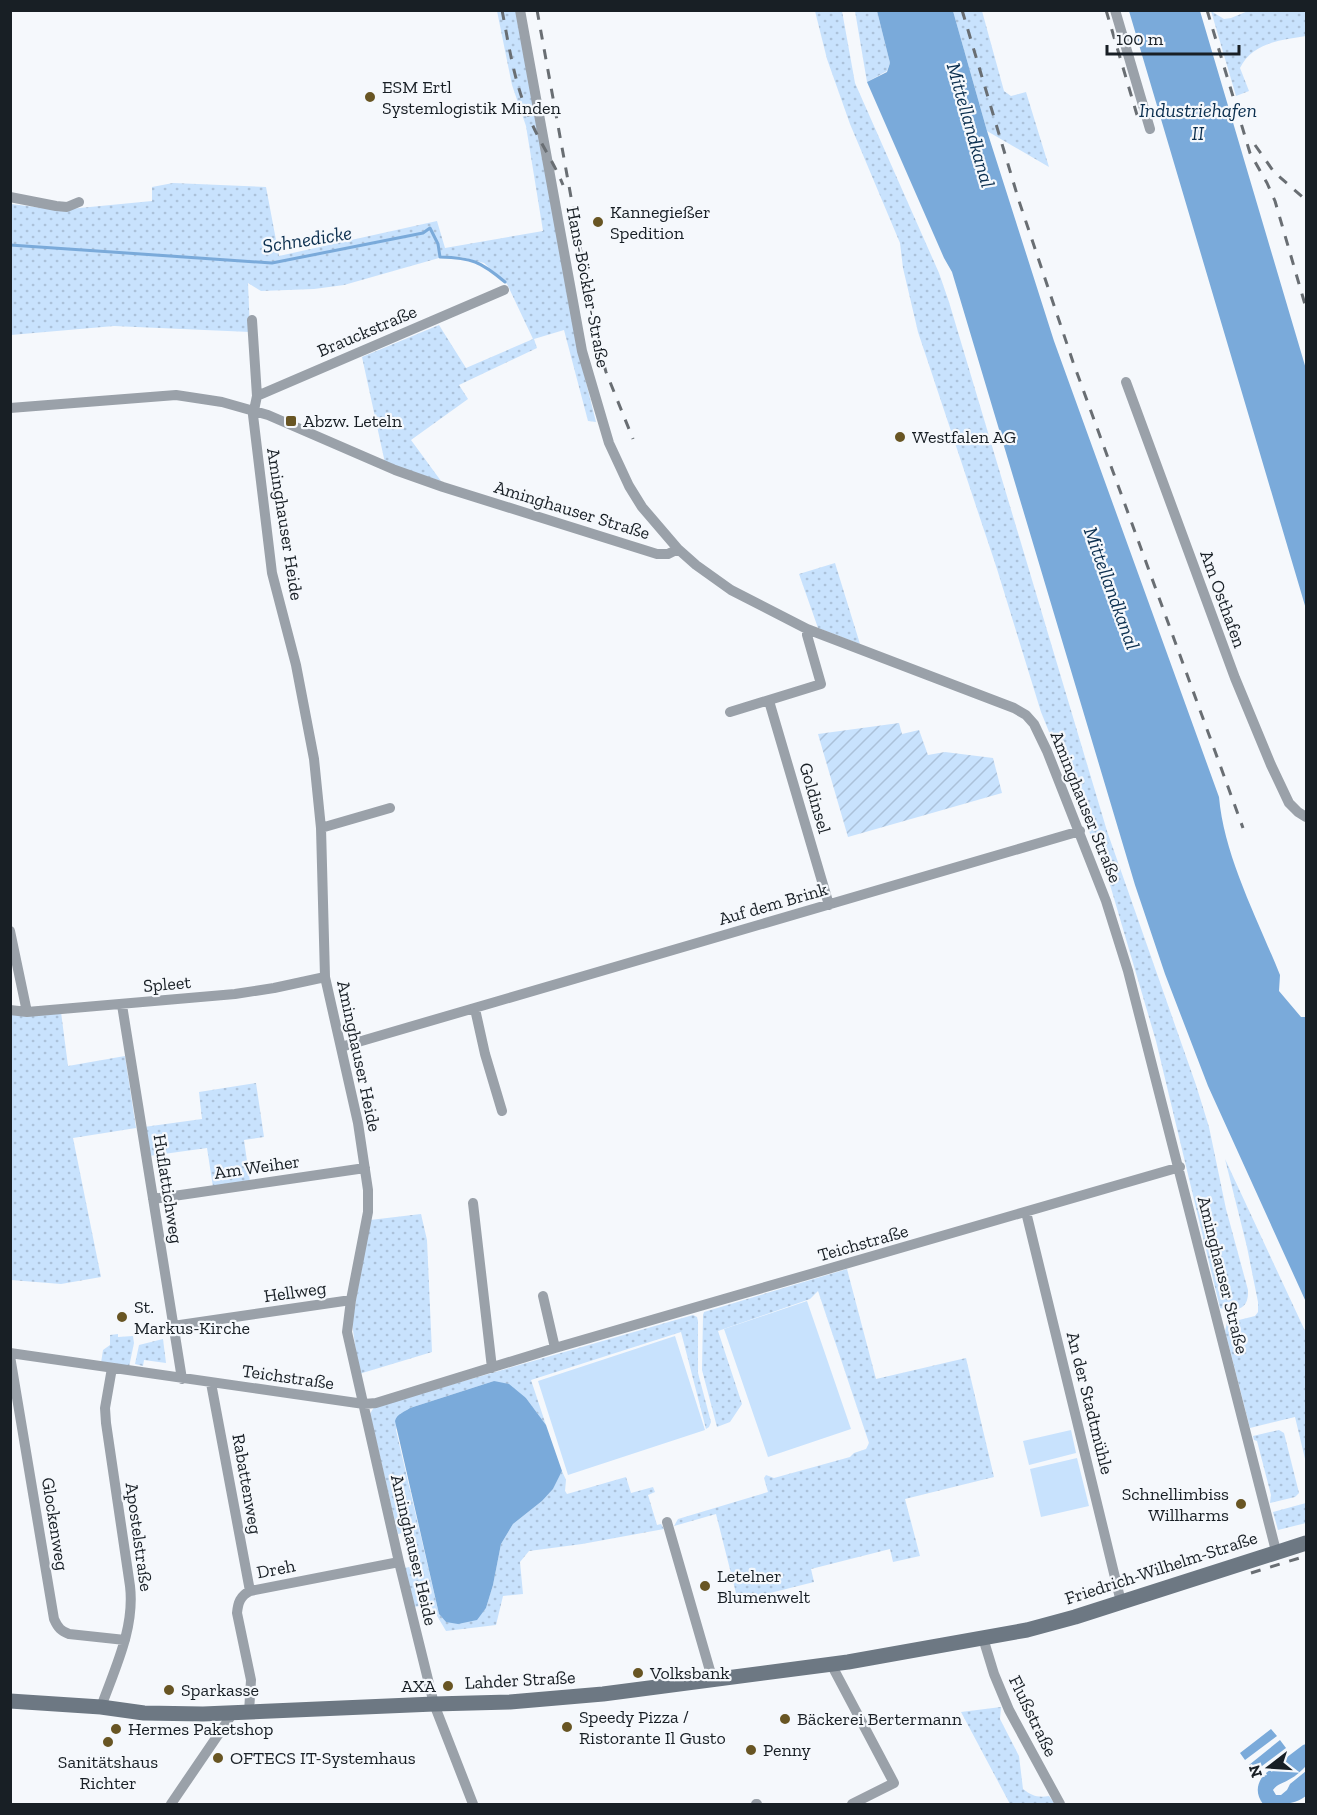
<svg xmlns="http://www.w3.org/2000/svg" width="1317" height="1815" viewBox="0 0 1317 1815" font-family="'Zilla Slab',serif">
  <defs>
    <pattern id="grass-dots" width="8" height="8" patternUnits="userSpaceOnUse" patternTransform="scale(1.5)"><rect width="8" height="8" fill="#c8e2fd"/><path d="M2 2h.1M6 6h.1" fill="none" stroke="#abc1d9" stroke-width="1.8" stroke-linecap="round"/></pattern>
    <pattern id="garden-furrows" width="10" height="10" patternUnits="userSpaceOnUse" patternTransform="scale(1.5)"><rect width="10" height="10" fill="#c8e2fd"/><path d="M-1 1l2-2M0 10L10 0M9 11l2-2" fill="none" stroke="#abc1d9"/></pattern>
  </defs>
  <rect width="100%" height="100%" fill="#f5f8fc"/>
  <path fill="url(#grass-dots)" d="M 497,11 L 516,11 L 576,342 L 596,422 L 588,421 L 564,330 L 534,339 L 537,348 L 459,385 L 468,399 L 411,440 L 441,481 L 385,463 L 362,357 L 439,325 L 466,368 L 533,339 L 507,284 L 484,263 L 461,257 L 439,258 L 344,285 L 314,289 L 261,291 L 248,283 L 250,332 L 114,326 L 11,335 L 11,204 L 59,210 L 152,201 L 152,187 L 173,183 L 266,187 L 279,256 L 437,221 L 445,248 L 543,231 L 526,126 L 512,85 Z
    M 815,11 L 842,11 L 855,83 L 939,273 L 949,302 L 1107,831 L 1196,1085 L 1209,1127 L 1226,1209 L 1248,1290 C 1249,1310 1237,1312 1220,1308 L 1156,1041 L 1108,878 L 1041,712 L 997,569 L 918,332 L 903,268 L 900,243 L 850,124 L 827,59 Z
    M 855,11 L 877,11 L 890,63 L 887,71 L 867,82 Z
    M 953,11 L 982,11 L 1004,91 L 1011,96 L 1026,92 L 1049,167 L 987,131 Z
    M 1211,11 L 1224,19 L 1231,18 L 1248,11 L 1306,11 L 1306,36 C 1280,40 1252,43 1240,68 L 1249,91 L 1236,96 Z
    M 835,563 L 860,644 L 818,628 L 799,574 Z
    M 61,1012 L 68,1066 L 125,1056 L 136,1128 L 73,1138 L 101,1277 L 61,1284 L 11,1280 L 10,1015 Z
    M 256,1083 L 264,1137 L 244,1140 L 250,1182 L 213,1187 L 207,1148 L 149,1156 L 144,1127 L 202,1119 L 199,1092 Z
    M 1225,1159 L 1306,1333 L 1306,1463 L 1295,1417 L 1250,1428 L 1225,1331 L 1227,1323 L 1255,1316 L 1258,1312 L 1258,1302 L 1247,1247 Z
    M 421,1214 L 427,1240 L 432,1352 L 359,1374 L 352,1323 L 370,1220 Z
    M 847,1269 L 876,1379 L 966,1358 L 994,1477 L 905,1499 L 920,1556 L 893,1562 L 890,1549 L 811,1569 L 814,1582 L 738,1601 L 716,1514 L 674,1526 L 678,1519 L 768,1492 L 764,1478 L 766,1475 L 774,1478 L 850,1457 L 854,1453 L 866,1449 L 869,1443 L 818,1291 L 810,1299 L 718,1331 L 742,1404 L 730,1422 L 717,1427 L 702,1370 L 703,1315 L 704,1312 Z
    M 693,1315 L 697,1317 L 698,1321 L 698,1373 L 711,1422 L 709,1427 L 706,1429 L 681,1332 L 531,1380 L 546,1425 L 526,1398 L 494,1381 L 410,1408 L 400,1414 L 396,1430 L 439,1614 L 446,1622 L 476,1620 L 486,1608 L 493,1585 L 501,1544 L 513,1524 L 542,1501 L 553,1489 L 562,1471 L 566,1480 L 565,1491 L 567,1494 L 626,1477 L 631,1493 L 653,1487 L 655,1492 L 648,1495 L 657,1525 L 661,1524 L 664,1529 L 582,1544 L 529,1551 L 520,1562 L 523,1594 L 503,1596 L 496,1625 L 446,1631 L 430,1604 L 414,1607 L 404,1568 L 420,1565 L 413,1531 L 398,1534 L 370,1414 L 374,1407 Z
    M 118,1334 L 118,1337 L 133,1336 L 134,1343 L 129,1367 L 101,1363 L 103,1350 L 110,1345 L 110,1335 Z
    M 163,1339 L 166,1363 L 144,1360 L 143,1366 L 135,1364 L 139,1345 Z
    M 1279,1430 L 1284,1433 L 1299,1493 L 1295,1497 L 1270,1503 L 1271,1495 L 1257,1441 L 1254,1440 L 1253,1436 Z
    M 1306,1503 L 1306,1523 L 1278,1530 L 1273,1512 Z
    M 1001,1707 L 1000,1719 L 1019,1756 L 1023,1789 C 1032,1796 1038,1798 1049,1796 L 1055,1804 L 1010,1804 L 961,1712 Z"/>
  <path fill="url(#garden-furrows)" d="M 899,723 L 902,734 L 919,730 L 928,755 L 945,752 L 993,758 L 1002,793 L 848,837 L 818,734 Z"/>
  <path fill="#c8e2fd" d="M 807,1301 L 851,1429 L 768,1457 L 724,1329 Z
    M 675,1336 L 705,1430 L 568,1475 L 538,1381 Z
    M 1071,1430 L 1076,1453 L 1029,1465 L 1023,1441 Z
    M 1077,1458 L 1089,1506 L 1041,1517 L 1030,1469 Z"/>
  <path fill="#7aaada" d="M 877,11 L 953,11 L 987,131 L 1054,341 L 1219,797 C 1224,856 1258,920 1280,975 L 1279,991 L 1301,1017 L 1306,1017 L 1306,1302 L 1208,1086 L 1165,974 L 1135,885 L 952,272 L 944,258 L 867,82 L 887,72 L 890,63 Z
    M 1129,11 L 1200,11 L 1306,369 L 1306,609 Z
    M 494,1381 L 509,1384 L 526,1398 L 546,1425 L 562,1471 L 553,1489 L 542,1501 L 513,1524 L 501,1544 L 493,1585 L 486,1608 L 477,1620 L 458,1624 L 446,1622 L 439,1614 L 395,1421 C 397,1414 404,1412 410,1408 Z
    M 1271,1729 L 1277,1736 L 1245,1760 L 1240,1753 Z
    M 1280,1740 L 1286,1748 L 1254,1772 L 1249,1765 Z
    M 1306,1744 L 1306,1766 C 1301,1771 1296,1776 1290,1779 C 1283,1784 1278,1783 1273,1790 L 1276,1795 L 1281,1795 L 1287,1790 L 1290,1784 L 1306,1771 L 1306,1796 C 1294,1805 1279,1805 1263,1804 C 1256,1795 1256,1785 1263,1776 L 1267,1775 L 1266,1773 L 1270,1770 L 1272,1772 L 1274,1767 L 1303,1745 Z"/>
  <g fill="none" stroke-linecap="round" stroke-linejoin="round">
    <path stroke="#7aaada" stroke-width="3" d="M 10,245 L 272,263 L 423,233 L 430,228 L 438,244 L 440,257 C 472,258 480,261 505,282"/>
    <path stroke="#9aa1a9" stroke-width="10" d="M 520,10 L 582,351 L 609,443 L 629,486 L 642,507 L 678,549 L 696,565 L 731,590 L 807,629 L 1014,708 L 1026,715 L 1034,724 L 1047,751 L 1106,901 L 1128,971 L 1276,1551
      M 1115,10 L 1150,129
      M 10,197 L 56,206 L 67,207 L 79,202
      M 252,320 L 257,396
      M 1126,382 L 1235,678 L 1271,765 L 1289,803 L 1298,812 L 1306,817
      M 10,408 L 176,395 L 222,402 L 268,415 L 395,470 L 443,487 L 657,554 L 668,554 L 678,549
      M 769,701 L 829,905
      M 730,712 L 821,684 L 807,635 L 807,629
      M 321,828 L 390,808
      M 10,931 L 27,1012
      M 122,1005 L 182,1379
      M 475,1009 L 485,1054 L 502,1111
      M 10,1010 L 27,1012 L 235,994 L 274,988 L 325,977
      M 341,1047 L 1080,831
      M 153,1199 L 365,1168
      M 473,1203 L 492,1368
      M 1026,1212 L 1121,1602
      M 543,1296 L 555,1348
      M 173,1326 L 351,1300
      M 10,1353 L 364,1404 L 376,1403 L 555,1348 L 1180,1167
      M 10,1356 L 54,1619 C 58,1628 61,1631 69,1634 L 125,1640
      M 211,1383 L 250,1591
      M 667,1522 L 713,1681
      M 983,1638 L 994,1674 L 1009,1710 L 1060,1804
      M 831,1664 L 894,1783 L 852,1804
      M 101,1707 C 115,1668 135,1628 130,1586 L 106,1423 L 105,1408 L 112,1368
      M 249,1712 L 251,1680 L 237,1613 C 238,1603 240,1596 250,1591 L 399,1562
      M 171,1804 L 233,1713
      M 473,1804 L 434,1704 L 399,1562 L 347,1332 L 351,1300 L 368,1212 L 368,1190 L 358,1123 L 325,977 L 321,828 L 314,759 L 296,665 L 272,573 L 253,415 L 257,396 L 504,290
      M 756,1804 L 757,1804"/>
    <path stroke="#6d7883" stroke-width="15" d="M 10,1701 L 101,1707 L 144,1713 L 203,1714 L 434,1704 L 510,1702 L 603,1694 L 848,1662 L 1027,1630 L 1075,1617 L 1306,1543"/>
    <path stroke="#696e73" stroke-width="3" stroke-dasharray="10 10" stroke-linecap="butt" d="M 502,10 C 509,46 514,81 528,114 C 537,139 553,160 563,185
      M 537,10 L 597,340 L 606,372 L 633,439
      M 962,10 L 1019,201 L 1073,362 L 1243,828
      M 1106,10 L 1137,115
      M 1207,10 L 1250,153 L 1267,183 L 1275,201 L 1306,308
      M 1255,145 L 1274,172 L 1306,200
      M 1251,1573 L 1306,1556"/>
  </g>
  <g fill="#685523" stroke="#f5f8fc" stroke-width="2">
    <circle cx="370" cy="97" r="6"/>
    <circle cx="598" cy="222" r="6"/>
    <rect x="285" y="415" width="12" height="12" rx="3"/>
    <circle cx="900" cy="437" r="6"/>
    <circle cx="122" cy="1317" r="6"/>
    <circle cx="1241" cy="1504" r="6"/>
    <circle cx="705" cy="1586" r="6"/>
    <circle cx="638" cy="1673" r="6"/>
    <circle cx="448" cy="1686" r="6"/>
    <circle cx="169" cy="1690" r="6"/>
    <circle cx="785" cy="1719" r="6"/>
    <circle cx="567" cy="1727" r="6"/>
    <circle cx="116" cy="1729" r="6"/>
    <circle cx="108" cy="1742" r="6"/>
    <circle cx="751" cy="1750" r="6"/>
    <circle cx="218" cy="1758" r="6"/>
  </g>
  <g text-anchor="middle" stroke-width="4.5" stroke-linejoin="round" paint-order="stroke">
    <g font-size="18" fill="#181f25" stroke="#f5f8fc" text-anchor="start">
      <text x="382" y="93">ESM Ertl<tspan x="382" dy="21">Systemlogistik Minden</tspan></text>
      <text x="610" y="218">Kannegießer<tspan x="610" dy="21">Spedition</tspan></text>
      <text x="303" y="427">Abzw. Leteln</text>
      <text x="912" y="443">Westfalen AG</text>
      <text x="134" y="1313">St.<tspan x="134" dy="21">Markus-Kirche</tspan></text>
      <text x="1229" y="1500" text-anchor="end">Schnellimbiss<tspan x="1229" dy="21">Willharms</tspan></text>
      <text x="717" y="1582">Letelner<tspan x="717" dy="21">Blumenwelt</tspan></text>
      <text x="650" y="1679">Volksbank</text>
      <text x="436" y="1692" text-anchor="end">AXA</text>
      <text x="181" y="1696">Sparkasse</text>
      <text x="579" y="1723">Speedy Pizza /<tspan x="579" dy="21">Ristorante Il Gusto</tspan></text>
      <text x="797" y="1725">Bäckerei Bertermann</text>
      <text x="128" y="1735">Hermes Paketshop</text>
      <text x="763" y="1756">Penny</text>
      <text x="230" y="1764">OFTECS IT-Systemhaus</text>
      <text x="108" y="1768" text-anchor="middle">Sanitätshaus<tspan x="108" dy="21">Richter</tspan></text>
    </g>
    <g font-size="18" fill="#181f25" stroke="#f5f8fc">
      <text transform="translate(588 287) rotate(79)" y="6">Hans-Böckler-Straße</text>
      <text transform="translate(367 331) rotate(-23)" y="6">Brauckstraße</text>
      <text transform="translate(572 510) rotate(17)" y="6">Aminghauser Straße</text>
      <text transform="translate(285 524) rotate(81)" y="6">Aminghauser Heide</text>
      <text transform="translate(1223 599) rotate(70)" y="6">Am Osthafen</text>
      <text transform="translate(815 798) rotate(74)" y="6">Goldinsel</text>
      <text transform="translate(1086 807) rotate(68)" y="6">Aminghauser Straße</text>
      <text transform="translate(773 904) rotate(-16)" y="6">Auf dem Brink</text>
      <text transform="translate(167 984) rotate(-5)" y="6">Spleet</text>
      <text transform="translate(359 1056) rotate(78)" y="6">Aminghauser Heide</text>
      <text transform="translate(257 1167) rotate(-8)" y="6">Am Weiher</text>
      <text transform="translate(168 1189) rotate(81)" y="6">Huflattichweg</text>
      <text transform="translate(863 1243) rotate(-16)" y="6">Teichstraße</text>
      <text transform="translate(1223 1275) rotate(76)" y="6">Aminghauser Straße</text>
      <text transform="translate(295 1292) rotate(-8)" y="6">Hellweg</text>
      <text transform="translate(288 1377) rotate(8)" y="6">Teichstraße</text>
      <text transform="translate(1090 1403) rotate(76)" y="6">An der Stadtmühle</text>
      <text transform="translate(247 1484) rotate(80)" y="6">Rabattenweg</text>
      <text transform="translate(55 1524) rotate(81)" y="6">Glockenweg</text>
      <text transform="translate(139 1537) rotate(82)" y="6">Apostelstraße</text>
      <text transform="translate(414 1550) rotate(77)" y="6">Aminghauser Heide</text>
      <text transform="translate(1161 1568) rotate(-18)" y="6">Friedrich-Wilhelm-Straße</text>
      <text transform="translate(276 1569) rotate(-11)" y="6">Dreh</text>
      <text transform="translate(520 1680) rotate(-3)" y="6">Lahder Straße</text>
      <text transform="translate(1033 1716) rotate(64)" y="6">Flußstraße</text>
    </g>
    <g font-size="20" font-style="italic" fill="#0b2f4f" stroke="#f5f8fc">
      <text x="1198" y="117">Industriehafen<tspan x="1198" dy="23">II</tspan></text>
      <text transform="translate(971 125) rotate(74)" y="7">Mittellandkanal</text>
      <text transform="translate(307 239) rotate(-9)" y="7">Schnedicke</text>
      <text transform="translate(1112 588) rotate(70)" y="7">Mittellandkanal</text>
    </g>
  </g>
  <rect width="1317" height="1815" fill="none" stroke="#181f25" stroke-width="24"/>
  <g transform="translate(1269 1767) rotate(253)" stroke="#f5f8fc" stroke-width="4.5" paint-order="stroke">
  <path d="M0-4.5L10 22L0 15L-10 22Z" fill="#181f25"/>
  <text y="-9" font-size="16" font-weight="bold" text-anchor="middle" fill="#181f25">N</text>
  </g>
  <path d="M1107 45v9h132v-9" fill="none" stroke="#181f25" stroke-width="3"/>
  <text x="1116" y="45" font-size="18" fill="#181f25" stroke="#f5f8fc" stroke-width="4.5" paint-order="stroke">100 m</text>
</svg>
